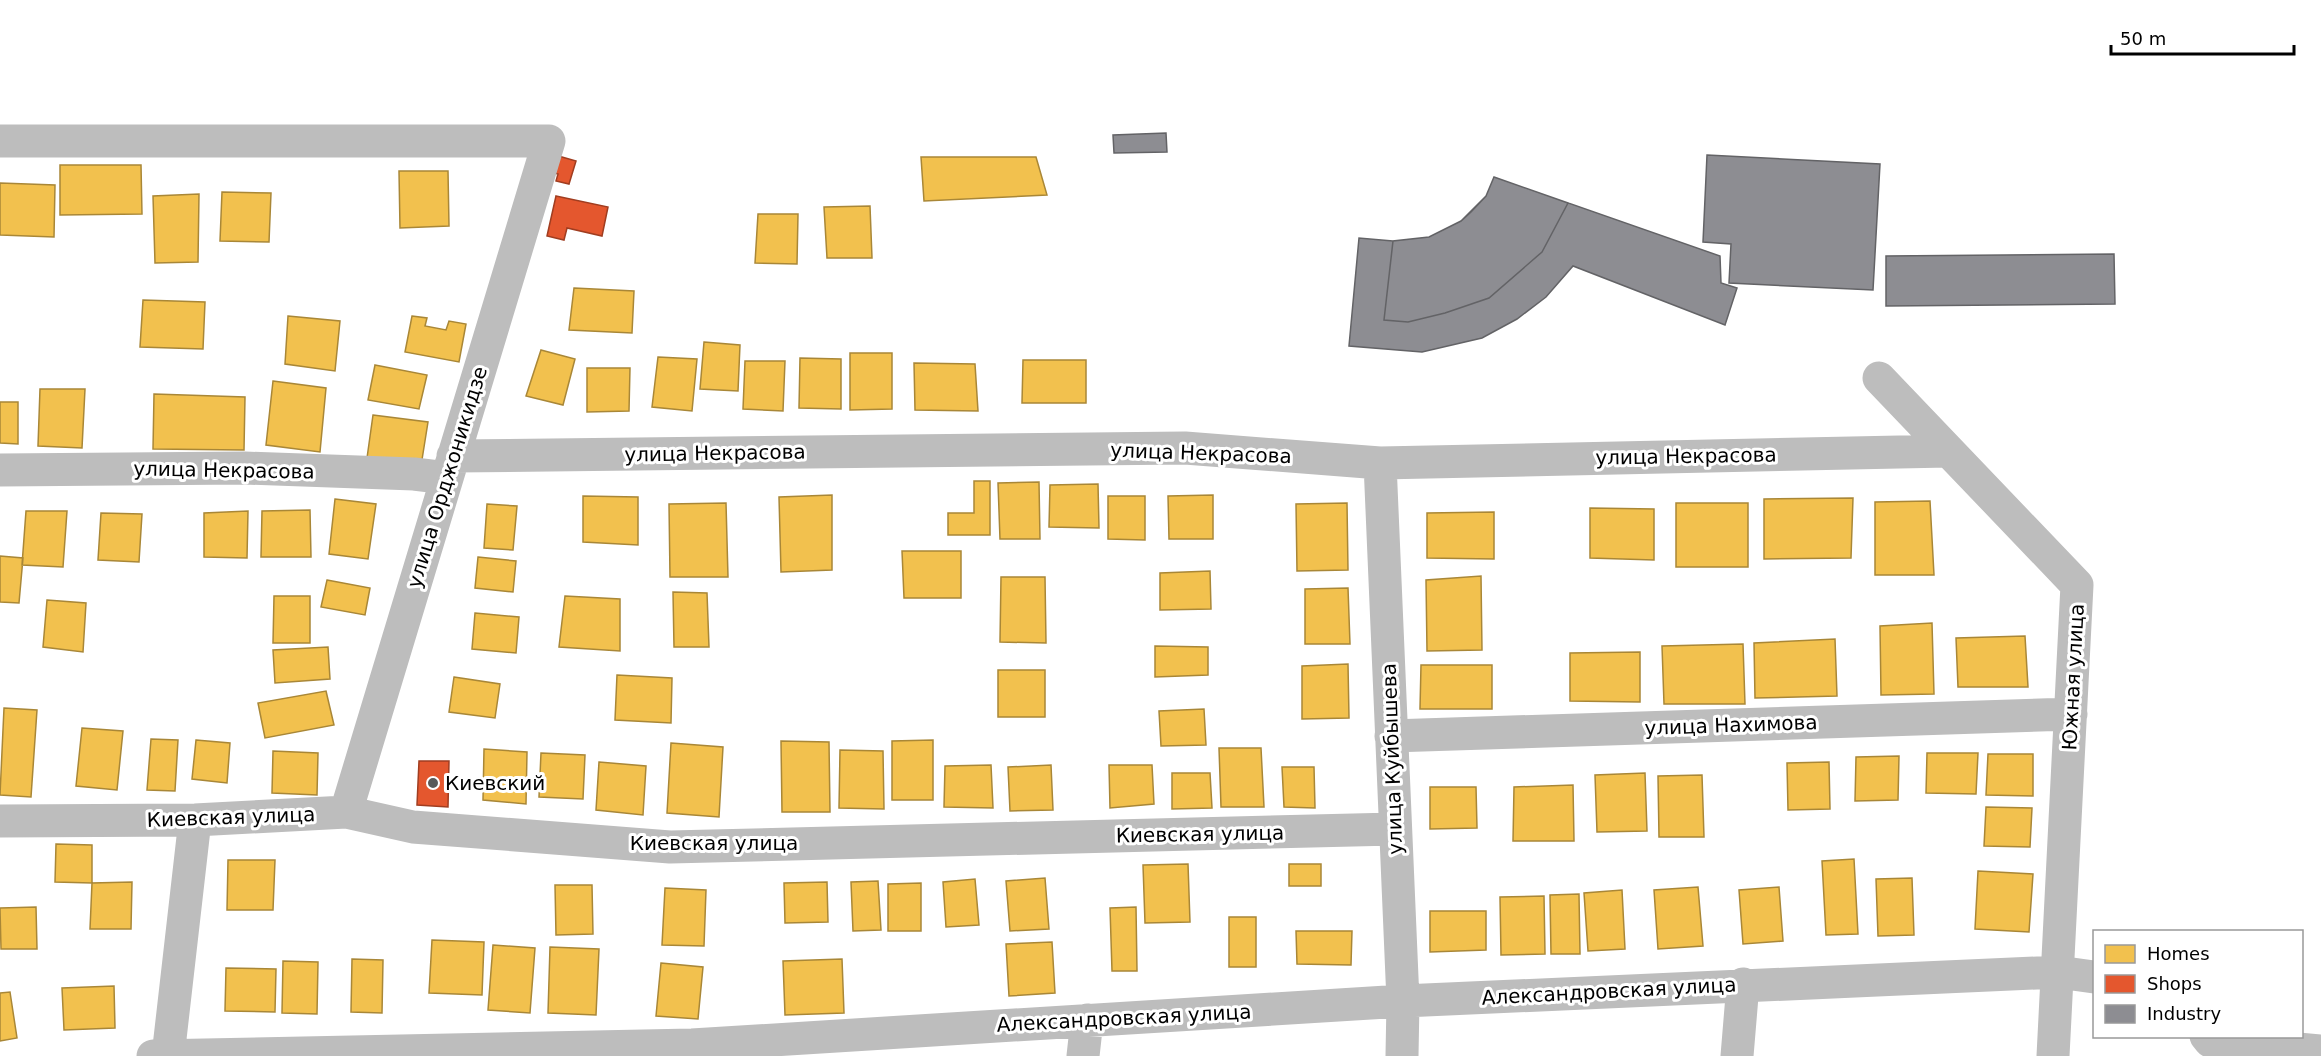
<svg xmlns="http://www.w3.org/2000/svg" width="2321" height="1056" viewBox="0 0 2321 1056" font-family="'DejaVu Sans',sans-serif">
  <rect width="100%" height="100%" fill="#fff"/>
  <path fill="#f2c14e" stroke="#a98737" stroke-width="1.5" d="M 921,157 L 1036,157 L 1047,195 L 924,201 Z
    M 60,165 L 141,165 L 142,214 L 60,215 Z
    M 399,171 L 448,171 L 449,226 L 400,228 Z
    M 0,183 L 55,185 L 54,237 L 0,235 Z
    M 222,192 L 271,193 L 269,242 L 220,241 Z
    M 199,194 L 198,262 L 155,263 L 153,196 Z
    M 870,206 L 872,258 L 827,258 L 824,207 Z
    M 758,214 L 798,214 L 797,264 L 755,263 Z
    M 574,288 L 634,291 L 632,333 L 569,330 Z
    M 143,300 L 205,302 L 203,349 L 140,347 Z
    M 288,316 L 340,321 L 335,371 L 285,364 Z
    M 412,316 L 427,318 L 425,326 L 446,330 L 449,321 L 466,324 L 459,362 L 405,352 Z
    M 704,342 L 740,345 L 738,391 L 700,389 Z
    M 541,350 L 575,359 L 563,405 L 526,396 Z
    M 850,353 L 892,353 L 892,409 L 850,410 Z
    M 658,357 L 697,359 L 692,411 L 652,407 Z
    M 800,358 L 841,359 L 841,409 L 799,408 Z
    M 1023,360 L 1086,360 L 1086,403 L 1022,403 Z
    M 745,361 L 785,361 L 783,411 L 743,409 Z
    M 914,363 L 975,364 L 978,411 L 915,410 Z
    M 375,365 L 427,375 L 419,409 L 368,400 Z
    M 587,368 L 630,368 L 629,411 L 587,412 Z
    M 273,381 L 326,388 L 320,452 L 266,445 Z
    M 40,389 L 85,389 L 82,448 L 38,446 Z
    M 154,394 L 245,397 L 244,450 L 153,449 Z
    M 0,402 L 18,402 L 18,444 L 0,443 Z
    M 373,415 L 428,422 L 421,466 L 367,458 Z
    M 974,481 L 990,481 L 990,535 L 948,535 L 948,513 L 974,513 Z
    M 1039,482 L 1040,539 L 1000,539 L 998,483 Z
    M 1098,484 L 1099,528 L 1049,527 L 1050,485 Z
    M 832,495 L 832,570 L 781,572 L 779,497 Z
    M 1213,495 L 1213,539 L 1169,539 L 1168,496 Z
    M 583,496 L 638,497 L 638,545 L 583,542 Z
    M 1108,496 L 1145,496 L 1145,540 L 1108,539 Z
    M 1853,498 L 1851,558 L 1764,559 L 1764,499 Z
    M 335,499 L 376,504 L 368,559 L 329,554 Z
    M 1930,501 L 1934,575 L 1875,575 L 1875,502 Z
    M 726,503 L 728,577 L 670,577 L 669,504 Z
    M 1347,503 L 1348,570 L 1297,571 L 1296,504 Z
    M 1676,503 L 1748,503 L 1748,567 L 1676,567 Z
    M 487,504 L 517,506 L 513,550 L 484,548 Z
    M 1590,508 L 1654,509 L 1654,560 L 1590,558 Z
    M 310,510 L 311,557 L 261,557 L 262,511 Z
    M 26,511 L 67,511 L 63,567 L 22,565 Z
    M 248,511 L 247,558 L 204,557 L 204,513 Z
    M 1494,512 L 1494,559 L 1427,558 L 1427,513 Z
    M 101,513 L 142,514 L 139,562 L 98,560 Z
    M 902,551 L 961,551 L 961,598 L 904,598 Z
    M 0,556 L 23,558 L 19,603 L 0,602 Z
    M 478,557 L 516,561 L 513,592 L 475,588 Z
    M 1210,571 L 1211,609 L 1160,610 L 1160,573 Z
    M 1481,576 L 1482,650 L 1427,651 L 1426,580 Z
    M 1001,577 L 1045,577 L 1046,643 L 1000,642 Z
    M 327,580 L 370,588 L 365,615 L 321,607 Z
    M 1348,588 L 1350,644 L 1305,644 L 1305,589 Z
    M 673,592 L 707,593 L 709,647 L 674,647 Z
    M 274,596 L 310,596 L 310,643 L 273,643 Z
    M 565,596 L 620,599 L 620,651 L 559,647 Z
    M 47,600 L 86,603 L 83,652 L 43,647 Z
    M 475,613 L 519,617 L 516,653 L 472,649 Z
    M 1932,623 L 1934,694 L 1881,695 L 1880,626 Z
    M 2025,636 L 2028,687 L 1958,687 L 1956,638 Z
    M 1835,639 L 1837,696 L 1755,698 L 1754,643 Z
    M 1743,644 L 1745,704 L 1664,704 L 1662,646 Z
    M 1155,646 L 1208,647 L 1208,675 L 1155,677 Z
    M 328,647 L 330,679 L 275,683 L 273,650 Z
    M 1640,652 L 1640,702 L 1570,701 L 1570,653 Z
    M 1348,664 L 1349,718 L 1302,719 L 1302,666 Z
    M 1421,665 L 1492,665 L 1492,709 L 1420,709 Z
    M 998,670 L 1045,670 L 1045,717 L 998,717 Z
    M 617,675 L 672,678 L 671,723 L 615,720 Z
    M 454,677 L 500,684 L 495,718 L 449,712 Z
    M 326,691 L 334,725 L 265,738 L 258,703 Z
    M 4,708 L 37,710 L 31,797 L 0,795 Z
    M 1204,709 L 1206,745 L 1161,746 L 1159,711 Z
    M 82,728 L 123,731 L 117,790 L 76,786 Z
    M 151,739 L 178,740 L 175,791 L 147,790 Z
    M 196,740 L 230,743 L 227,783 L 192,779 Z
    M 933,740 L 933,800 L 892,800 L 892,741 Z
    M 781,741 L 829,742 L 830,812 L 782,812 Z
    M 671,743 L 723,747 L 719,817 L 667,813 Z
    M 1219,748 L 1261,748 L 1264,807 L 1221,807 Z
    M 484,749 L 527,752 L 526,804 L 483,800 Z
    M 840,750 L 883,751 L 884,809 L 839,808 Z
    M 273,751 L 318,753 L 317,795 L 272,793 Z
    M 541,753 L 585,755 L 583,799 L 539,797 Z
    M 1927,753 L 1978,753 L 1976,794 L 1926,793 Z
    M 1988,754 L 2033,754 L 2033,796 L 1986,795 Z
    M 1899,756 L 1898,800 L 1855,801 L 1856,757 Z
    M 599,762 L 646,766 L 643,815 L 596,810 Z
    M 1829,762 L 1830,809 L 1788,810 L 1787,763 Z
    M 991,765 L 993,808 L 944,807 L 945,766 Z
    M 1051,765 L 1053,810 L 1010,811 L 1008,767 Z
    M 1109,765 L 1152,765 L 1154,804 L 1110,808 Z
    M 1282,767 L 1314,767 L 1315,808 L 1284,807 Z
    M 1172,773 L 1210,773 L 1212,808 L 1172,809 Z
    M 1645,773 L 1647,831 L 1597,832 L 1595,775 Z
    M 1702,775 L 1704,837 L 1659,837 L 1658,776 Z
    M 1573,785 L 1574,841 L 1513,841 L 1514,787 Z
    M 1430,787 L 1476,787 L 1477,828 L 1430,829 Z
    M 1986,807 L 2032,808 L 2030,847 L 1984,846 Z
    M 56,844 L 92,845 L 92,883 L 55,882 Z
    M 1854,859 L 1858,934 L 1826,935 L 1822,861 Z
    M 228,860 L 275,860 L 273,910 L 227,910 Z
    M 1188,864 L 1190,922 L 1145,923 L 1143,865 Z
    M 1289,864 L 1321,864 L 1321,886 L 1289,886 Z
    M 1978,871 L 2033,874 L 2029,932 L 1975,929 Z
    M 1045,878 L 1049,929 L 1010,931 L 1006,881 Z
    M 1912,878 L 1914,935 L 1878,936 L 1876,879 Z
    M 975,879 L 979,925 L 946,927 L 943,882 Z
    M 878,881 L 881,930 L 853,931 L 851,882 Z
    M 132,882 L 131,929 L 90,929 L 92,883 Z
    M 827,882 L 828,922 L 785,923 L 784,883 Z
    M 921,883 L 921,931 L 888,931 L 888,884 Z
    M 555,885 L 592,885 L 593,934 L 556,935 Z
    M 1698,887 L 1703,946 L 1658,949 L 1654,890 Z
    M 1779,887 L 1783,941 L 1743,944 L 1739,890 Z
    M 665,888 L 706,890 L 704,946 L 662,945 Z
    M 1622,890 L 1625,949 L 1588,951 L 1584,893 Z
    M 1579,894 L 1580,954 L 1551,954 L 1550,895 Z
    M 1544,896 L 1545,954 L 1501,955 L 1500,897 Z
    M 36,907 L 37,949 L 1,949 L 0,908 Z
    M 1136,907 L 1137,971 L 1112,971 L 1110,908 Z
    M 1430,911 L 1486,911 L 1486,950 L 1430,952 Z
    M 1229,917 L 1256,917 L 1256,967 L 1229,967 Z
    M 1296,931 L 1352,931 L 1351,965 L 1297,964 Z
    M 432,940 L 484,942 L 482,995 L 429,993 Z
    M 1052,942 L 1055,993 L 1009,996 L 1006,944 Z
    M 493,945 L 535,948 L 530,1013 L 488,1010 Z
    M 550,947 L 599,949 L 596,1015 L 548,1013 Z
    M 352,959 L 383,960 L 382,1013 L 351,1012 Z
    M 842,959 L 844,1013 L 785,1015 L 783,961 Z
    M 283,961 L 318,962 L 317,1014 L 282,1013 Z
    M 661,963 L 703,967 L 698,1019 L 656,1016 Z
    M 226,968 L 276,969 L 275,1012 L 225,1011 Z
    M 114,986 L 115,1028 L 64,1030 L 62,988 Z
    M 10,992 L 17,1038 L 0,1041 L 0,993 Z"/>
  <path fill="#e4572e" stroke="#a03d20" stroke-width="1.5" d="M 555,155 L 576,161 L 569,184 L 556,181 L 558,174 L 550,172 Z
    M 556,196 L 608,207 L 602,236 L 567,228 L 564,240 L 547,236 Z
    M 419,761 L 449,761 L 448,807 L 417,805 Z"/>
  <path fill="#8d8d92" stroke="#636366" stroke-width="1.5" d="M 1166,133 L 1167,152 L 1114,153 L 1113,135 Z
    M 1707,155 L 1880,164 L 1873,290 L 1729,283 L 1731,244 L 1703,242 Z
    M 1494,177 L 1568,203 L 1542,252 L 1489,298 L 1445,313 L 1408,322 L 1384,320 L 1393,241 L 1429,237 L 1461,221 L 1486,196 Z
    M 1494,177 L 1720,256 L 1721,283 L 1737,288 L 1725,325 L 1573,266 L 1546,297 L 1517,319 L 1482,338 L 1422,352 L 1349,346 L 1359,238 L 1393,241 L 1429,237 L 1461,221 L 1471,212 L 1486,196 Z
    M 2114,254 L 2115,304 L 1886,306 L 1886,256 Z"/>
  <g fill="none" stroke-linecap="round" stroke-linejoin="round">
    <path stroke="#bdbdbd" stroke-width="33" d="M 0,141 L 549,141 L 346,812
      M 1879,378 L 2077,585 L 2053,1056
      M 453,456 L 1185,448 L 1380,463 L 1948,451
      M 1380,463 L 1403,1001 L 1402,1056
      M 0,470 L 245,468 L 414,474 L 447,478
      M 1391,736 L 2071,714
      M 0,821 L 195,820 L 346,812 L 413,827 L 670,847 L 1395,829
      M 2206,1036 L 2210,1041 L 2321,1051
      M 153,1056 L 692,1045 L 1403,1001 L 2058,972 L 2094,977
      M 168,1056 L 195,820
      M 1083,1056 L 1087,1020
      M 1737,1056 L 1743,984"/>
  </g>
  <circle fill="#595959" stroke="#fff" stroke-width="2" cx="433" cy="783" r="6"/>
  <g text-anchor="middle" stroke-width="6" stroke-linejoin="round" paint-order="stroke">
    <g font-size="20" fill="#000" stroke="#fff">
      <text transform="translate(715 453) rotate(-1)" y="7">улица Некрасова</text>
      <text transform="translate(1201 453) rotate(2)" y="7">улица Некрасова</text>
      <text transform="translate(1686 456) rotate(-1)" y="7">улица Некрасова</text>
      <text transform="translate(224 470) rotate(1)" y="7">улица Некрасова</text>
      <text transform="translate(447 477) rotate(-73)" y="7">улица Орджоникидзе</text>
      <text transform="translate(2073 677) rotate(-87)" y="7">Южная улица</text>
      <text transform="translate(1731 725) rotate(-2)" y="7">улица Нахимова</text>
      <text transform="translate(1392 759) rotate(-92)" y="7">улица Куйбышева</text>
      <text transform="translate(231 817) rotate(-2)" y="7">Киевская улица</text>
      <text transform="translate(1200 834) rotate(-1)" y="7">Киевская улица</text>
      <text x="714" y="850">Киевская улица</text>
      <text transform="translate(1609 991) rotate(-3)" y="7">Александровская улица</text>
      <text transform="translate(1124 1018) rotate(-3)" y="7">Александровская улица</text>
    </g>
    <g font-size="20" fill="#000" stroke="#fff" text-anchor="start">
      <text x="445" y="790">Киевский</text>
    </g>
  </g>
  <rect x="2093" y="930" width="210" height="108" fill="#ffffff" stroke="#999999" stroke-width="1.5"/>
  <rect x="2105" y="945" width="30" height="18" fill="#f2c14e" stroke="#999999" stroke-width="1.5"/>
  <text x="2147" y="960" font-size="18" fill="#000000">Homes</text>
  <rect x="2105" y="975" width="30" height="18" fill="#e4572e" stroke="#999999" stroke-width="1.5"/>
  <text x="2147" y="990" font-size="18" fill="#000000">Shops</text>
  <rect x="2105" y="1005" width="30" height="18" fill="#8d8d92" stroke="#999999" stroke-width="1.5"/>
  <text x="2147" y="1020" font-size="18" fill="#000000">Industry</text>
  <path d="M2111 45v9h183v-9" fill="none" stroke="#000000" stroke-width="3"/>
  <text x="2120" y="45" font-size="18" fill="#000000" stroke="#ffffff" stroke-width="4.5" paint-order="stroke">50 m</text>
</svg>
